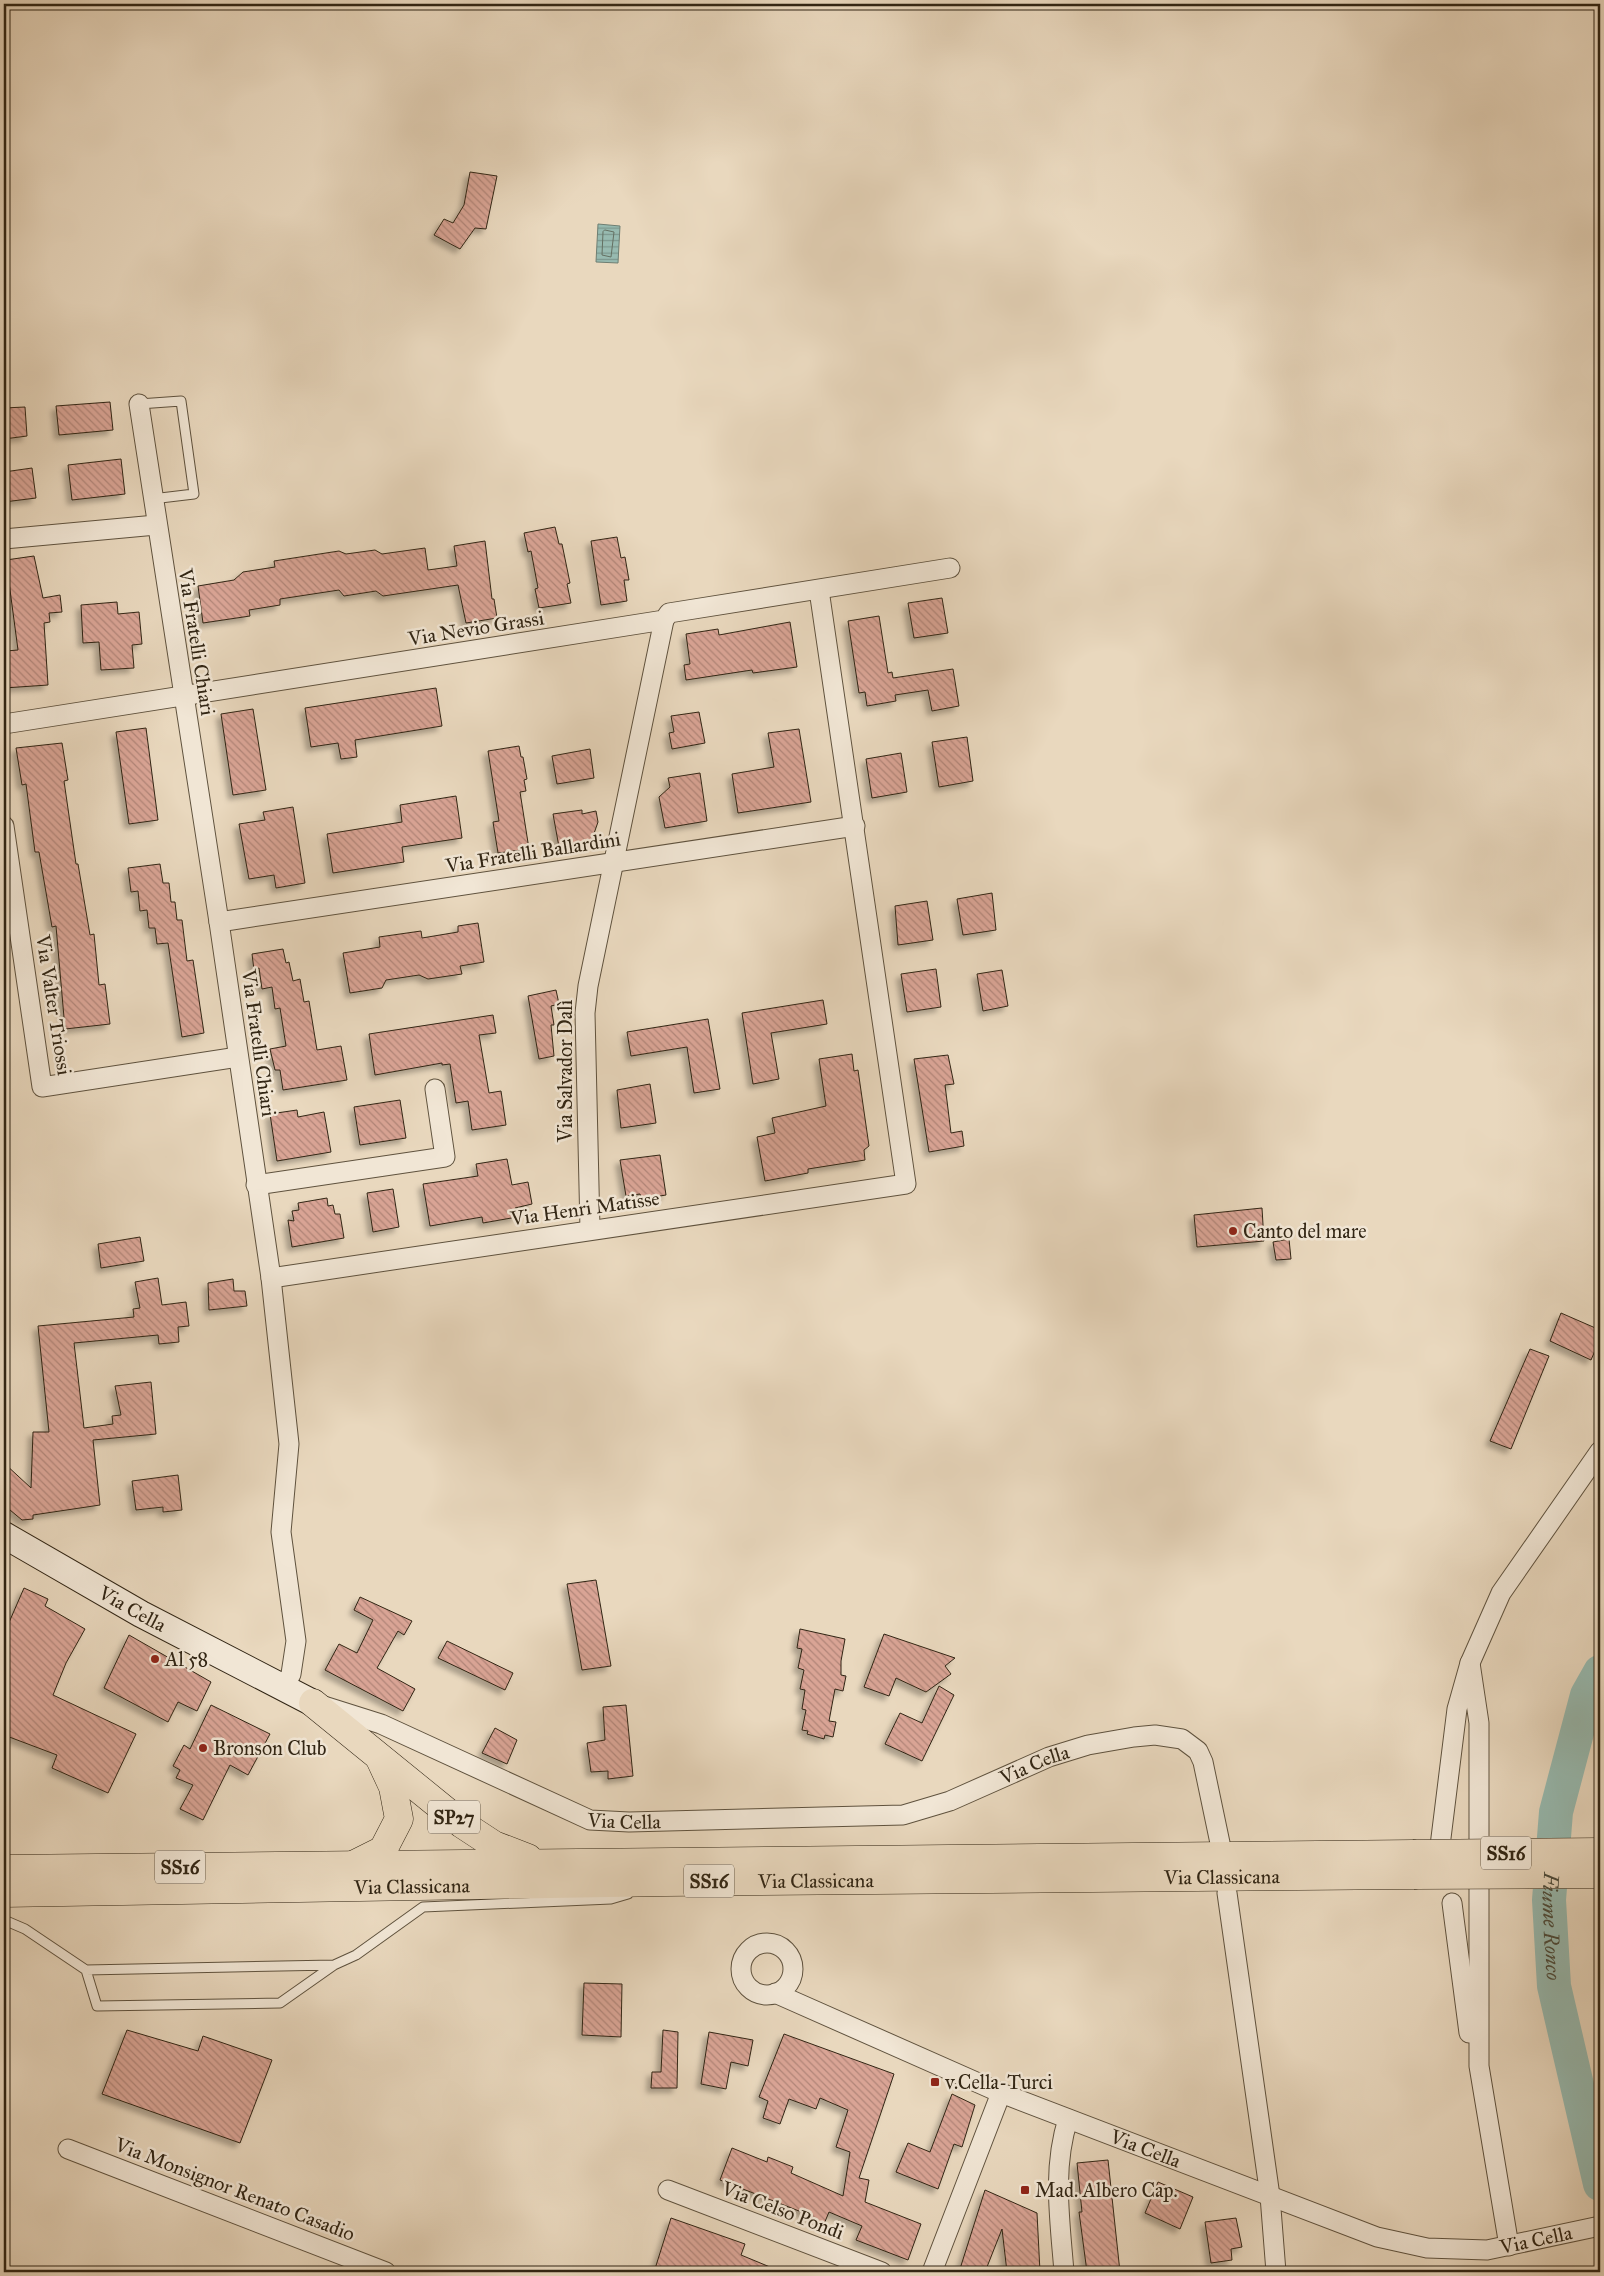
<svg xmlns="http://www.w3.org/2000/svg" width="1604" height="2276" viewBox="0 0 1604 2276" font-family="'IM FELL Great Primer',serif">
  <defs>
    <pattern id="water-rules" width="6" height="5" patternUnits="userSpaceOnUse" patternTransform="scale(1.25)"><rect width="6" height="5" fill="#97bab0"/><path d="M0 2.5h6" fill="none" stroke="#7c978e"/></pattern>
    <pattern id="building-back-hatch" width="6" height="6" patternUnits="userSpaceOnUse" patternTransform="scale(1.25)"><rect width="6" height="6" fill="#d9a495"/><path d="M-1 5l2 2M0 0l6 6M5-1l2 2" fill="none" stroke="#b18578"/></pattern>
    <filter id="shadow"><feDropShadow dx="-4.5" dy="4.5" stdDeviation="2.5" flood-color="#0004"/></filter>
  </defs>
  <rect width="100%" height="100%" fill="#e9d8be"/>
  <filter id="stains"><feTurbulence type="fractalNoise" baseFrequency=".004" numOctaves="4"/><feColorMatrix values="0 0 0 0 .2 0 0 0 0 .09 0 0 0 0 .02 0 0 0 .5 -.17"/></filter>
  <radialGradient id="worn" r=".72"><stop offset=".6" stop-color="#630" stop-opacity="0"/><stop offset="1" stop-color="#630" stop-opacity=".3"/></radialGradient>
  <path fill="url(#water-rules)" stroke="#6e7e72" d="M 598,224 L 620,226 L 618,263 L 596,262 Z"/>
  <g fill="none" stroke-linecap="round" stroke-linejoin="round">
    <path stroke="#647062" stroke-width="1" d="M 605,230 L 614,232 L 611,257 L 602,255 L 603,232 Z"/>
    <path stroke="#97bab0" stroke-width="34" id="s1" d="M 1600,1672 L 1587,1695 L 1556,1812 L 1549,1900 L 1554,1986 L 1600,2184"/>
  </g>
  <path fill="url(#building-back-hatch)" stroke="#312514" filter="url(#shadow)" d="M 470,172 L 497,176 L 486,229 L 475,228 L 460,249 L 434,235 L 444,219 L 453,223 L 464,205 Z
    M 110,402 L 113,430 L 59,435 L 56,406 Z
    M 25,407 L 27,436 L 4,439 L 4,408 Z
    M 121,459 L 125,494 L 72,500 L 68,465 Z
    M 32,468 L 36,498 L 4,502 L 4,472 Z
    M 555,527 L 559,544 L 562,544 L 570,583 L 567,584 L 571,603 L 539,608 L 535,589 L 538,588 L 531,551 L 528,552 L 524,533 Z
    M 617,537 L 621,558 L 625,557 L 629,580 L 624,580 L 627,601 L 601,605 L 591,541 Z
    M 485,541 L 492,599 L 494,599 L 497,618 L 466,623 L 458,585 L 383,596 L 376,591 L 344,596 L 339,590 L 280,599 L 280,605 L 249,610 L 250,616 L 203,623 L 198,586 L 234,580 L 243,572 L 275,567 L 274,561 L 339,551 L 346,554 L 375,550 L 382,554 L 425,548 L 428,570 L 457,566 L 454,546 Z
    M 34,556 L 43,598 L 60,595 L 62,612 L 49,613 L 50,622 L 44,623 L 48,685 L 4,688 L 4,667 L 7,667 L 6,651 L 18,650 L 6,560 Z
    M 942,598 L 948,633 L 914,638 L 908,603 Z
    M 117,602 L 118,614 L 139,612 L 142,644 L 132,645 L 134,668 L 101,670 L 99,642 L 83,643 L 81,605 Z
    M 879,616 L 888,673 L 892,672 L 893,678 L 953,669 L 959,706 L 932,711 L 928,690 L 895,695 L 896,701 L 867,706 L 865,692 L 859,693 L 848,621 Z
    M 790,622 L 797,667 L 753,673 L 752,670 L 686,680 L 684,665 L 690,664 L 686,634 L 718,629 L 719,635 Z
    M 436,688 L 442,726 L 355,740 L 357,757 L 341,759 L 338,743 L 311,747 L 305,708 Z
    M 253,709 L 266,790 L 233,795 L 221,714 Z
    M 699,712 L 705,743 L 672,749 L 669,733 L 674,732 L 671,716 Z
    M 146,728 L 158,820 L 129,824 L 116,732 Z
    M 799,729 L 811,802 L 738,813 L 732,774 L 774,767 L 768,733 Z
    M 967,737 L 973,781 L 939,787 L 932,742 Z
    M 62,743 L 68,780 L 64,781 L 76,864 L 78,864 L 90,935 L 94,934 L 99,985 L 105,984 L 110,1024 L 65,1029 L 56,926 L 52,927 L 39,852 L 35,852 L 26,784 L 22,785 L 16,748 Z
    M 519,746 L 521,757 L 523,757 L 527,779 L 524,780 L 526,791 L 520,792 L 529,849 L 498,853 L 493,822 L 499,821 L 488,751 Z
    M 590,749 L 594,778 L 557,784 L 552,756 Z
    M 901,753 L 907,792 L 872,798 L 866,759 Z
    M 700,773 L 707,821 L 665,828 L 659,797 L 670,787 L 668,778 Z
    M 456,796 L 462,838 L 402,847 L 404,862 L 333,873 L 327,834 L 402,822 L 400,805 Z
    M 293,807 L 305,883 L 276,888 L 274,875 L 249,879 L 239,824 L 265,820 L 263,812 Z
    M 582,810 L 582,814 L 596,811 L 598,822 L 591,842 L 559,847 L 553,814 Z
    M 160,864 L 163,883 L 169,883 L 171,902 L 175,902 L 177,920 L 182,920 L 187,961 L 193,960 L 204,1033 L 182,1037 L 168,943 L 157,944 L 155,928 L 149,928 L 147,910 L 140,911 L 138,891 L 131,892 L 128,868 Z
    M 992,893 L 996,930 L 963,935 L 957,899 Z
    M 927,901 L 933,940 L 898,945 L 895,906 Z
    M 478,923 L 484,962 L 460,966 L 462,974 L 428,979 L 419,975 L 386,980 L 382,988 L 350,993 L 343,953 L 380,947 L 379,937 L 421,931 L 422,938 L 458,932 L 458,926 Z
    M 283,949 L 286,963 L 289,962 L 293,981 L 300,979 L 304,1002 L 309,1001 L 317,1050 L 341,1046 L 347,1080 L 283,1090 L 280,1070 L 275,1070 L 270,1049 L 286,1046 L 280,1008 L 275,1009 L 272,987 L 262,989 L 259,968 L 254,970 L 252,954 Z
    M 936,969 L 941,1007 L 907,1012 L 901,974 Z
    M 1002,970 L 1008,1006 L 983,1011 L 977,974 Z
    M 556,990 L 559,1004 L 551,1006 L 554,1025 L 551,1025 L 554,1056 L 539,1059 L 528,996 Z
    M 823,1000 L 827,1024 L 771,1033 L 779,1079 L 753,1084 L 742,1013 Z
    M 493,1015 L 496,1033 L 479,1035 L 489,1093 L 501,1091 L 506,1125 L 472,1130 L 468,1101 L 456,1103 L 450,1064 L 442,1065 L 442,1063 L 375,1075 L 369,1034 Z
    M 708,1019 L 720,1089 L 694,1093 L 687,1047 L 631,1056 L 627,1032 Z
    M 852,1054 L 854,1071 L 858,1070 L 869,1146 L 864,1150 L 865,1160 L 808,1169 L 808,1173 L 765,1181 L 757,1137 L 775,1133 L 772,1118 L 826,1106 L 819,1059 Z
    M 948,1055 L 954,1084 L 945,1085 L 951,1133 L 962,1131 L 964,1146 L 929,1152 L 914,1059 Z
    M 650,1084 L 656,1123 L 621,1128 L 617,1090 Z
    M 400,1100 L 406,1138 L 360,1145 L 354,1107 Z
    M 297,1110 L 298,1117 L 324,1112 L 331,1152 L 277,1161 L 270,1114 Z
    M 660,1155 L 666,1195 L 641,1199 L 640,1194 L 626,1196 L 620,1160 Z
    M 507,1159 L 512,1185 L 528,1182 L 532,1204 L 515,1208 L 517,1217 L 483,1223 L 482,1217 L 430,1226 L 423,1184 L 478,1176 L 476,1164 Z
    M 393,1189 L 399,1227 L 373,1232 L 367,1193 Z
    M 327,1198 L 328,1206 L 333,1205 L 335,1214 L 340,1214 L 344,1238 L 292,1247 L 288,1220 L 294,1221 L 292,1211 L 299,1210 L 298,1203 Z
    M 1262,1208 L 1264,1241 L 1197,1247 L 1194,1215 Z
    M 140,1237 L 144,1261 L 101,1268 L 98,1244 Z
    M 1289,1239 L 1291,1259 L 1276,1260 L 1273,1242 Z
    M 158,1278 L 162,1305 L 186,1302 L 189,1326 L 178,1327 L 179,1342 L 159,1344 L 158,1335 L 74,1343 L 84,1428 L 113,1424 L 112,1416 L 121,1415 L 115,1386 L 151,1382 L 156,1434 L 93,1440 L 100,1505 L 33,1515 L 33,1519 L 22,1520 L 4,1505 L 4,1463 L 31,1488 L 33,1432 L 49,1432 L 38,1326 L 134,1317 L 133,1309 L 140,1308 L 135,1282 Z
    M 233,1279 L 234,1291 L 245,1291 L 247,1306 L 209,1310 L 208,1283 Z
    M 1561,1313 L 1600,1330 L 1600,1339 L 1591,1360 L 1550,1341 Z
    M 1530,1349 L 1549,1356 L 1511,1449 L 1490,1441 Z
    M 178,1475 L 182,1510 L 163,1512 L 163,1507 L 136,1510 L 132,1481 Z
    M 596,1580 L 611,1666 L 582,1670 L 567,1584 Z
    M 24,1588 L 48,1599 L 45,1606 L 85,1629 L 66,1663 L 53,1695 L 136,1734 L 108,1793 L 52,1768 L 57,1755 L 4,1735 L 4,1625 L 7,1627 Z
    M 360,1597 L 412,1621 L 404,1635 L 398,1631 L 377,1668 L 415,1689 L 403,1711 L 325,1670 L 339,1644 L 357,1653 L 373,1620 L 354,1610 Z
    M 800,1629 L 845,1639 L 841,1661 L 841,1675 L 846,1676 L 843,1691 L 835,1689 L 829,1721 L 836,1722 L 833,1737 L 825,1735 L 824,1739 L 807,1734 L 808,1731 L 802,1730 L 806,1710 L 802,1709 L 805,1690 L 800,1689 L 804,1670 L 798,1668 L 802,1649 L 797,1648 Z
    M 884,1634 L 955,1658 L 945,1666 L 951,1674 L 926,1692 L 896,1678 L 889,1696 L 864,1687 Z
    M 129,1635 L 211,1682 L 197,1711 L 178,1702 L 168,1722 L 104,1688 Z
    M 447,1641 L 513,1673 L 505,1690 L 438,1658 Z
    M 939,1686 L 954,1695 L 922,1761 L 885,1744 L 900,1713 L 922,1723 Z
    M 211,1705 L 270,1734 L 248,1775 L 230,1765 L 203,1820 L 180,1809 L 193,1785 L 176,1778 L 180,1770 L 173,1766 L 184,1745 L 190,1749 Z
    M 626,1705 L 633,1776 L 608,1779 L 608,1771 L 591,1772 L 587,1743 L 605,1740 L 603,1707 Z
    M 495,1728 L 517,1740 L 507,1764 L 482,1753 Z
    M 584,1983 L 622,1984 L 621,2037 L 582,2035 Z
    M 127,2030 L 198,2051 L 203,2036 L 272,2060 L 240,2143 L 102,2094 Z
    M 663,2030 L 678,2032 L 677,2088 L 651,2088 L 652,2072 L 661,2072 Z
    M 709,2032 L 753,2040 L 748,2066 L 731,2062 L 726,2089 L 701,2084 Z
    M 784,2034 L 894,2074 L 859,2178 L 869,2180 L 865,2202 L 921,2224 L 908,2260 L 856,2240 L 862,2226 L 829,2212 L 824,2224 L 799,2211 L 720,2180 L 732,2148 L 767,2162 L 768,2157 L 793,2167 L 791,2173 L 843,2196 L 850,2152 L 836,2147 L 848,2110 L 820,2098 L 816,2109 L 789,2099 L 780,2124 L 763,2118 L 768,2101 L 759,2097 Z
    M 952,2094 L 975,2105 L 962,2147 L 954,2144 L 938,2189 L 896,2172 L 908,2143 L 930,2152 Z
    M 1108,2160 L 1120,2272 L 1087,2272 L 1079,2212 L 1082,2212 L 1077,2163 Z
    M 1158,2182 L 1193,2197 L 1180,2229 L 1145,2213 Z
    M 985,2190 L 1037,2213 L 1040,2272 L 1007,2272 L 1002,2229 L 985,2272 L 959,2272 Z
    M 671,2218 L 745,2244 L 741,2255 L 782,2272 L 654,2272 Z
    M 1236,2218 L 1242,2247 L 1231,2249 L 1232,2260 L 1211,2263 L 1205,2222 Z"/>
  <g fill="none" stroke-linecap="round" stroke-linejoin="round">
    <defs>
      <path id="lane" d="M 139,404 L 181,401 L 194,494 L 152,499
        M 4,1920 L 25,1929 L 86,1970 L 334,1965 L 356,1955 L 423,1907 L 611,1899 L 628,1894
        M 86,1970 L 97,2006 L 280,2003 L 334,1965"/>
      <g id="street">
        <path d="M 139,404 L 219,922 L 271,1278 L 289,1444 L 281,1532 L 296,1641 L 291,1674 L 284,1688"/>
        <path d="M 4,539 L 156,525"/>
        <path d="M 4,724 L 664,620 L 669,613 L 950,568"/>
        <path d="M 4,826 L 42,1087 L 238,1057"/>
        <path d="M 219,922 L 855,826"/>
        <path d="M 256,1185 L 445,1157 L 435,1089"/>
        <path d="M 590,1229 L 585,1013 L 588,986 L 664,620"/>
        <path d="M 271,1278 L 906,1184 L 819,590"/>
        <path d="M 1470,1663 L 1479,1723 L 1479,2066 L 1509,2246"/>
        <path id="s2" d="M 324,1706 L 381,1724 L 590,1820 L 629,1822 L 903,1815 L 950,1801 L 1049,1757 L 1088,1745 L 1134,1737 L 1155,1735 L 1182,1739 L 1198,1751 L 1203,1762 L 1220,1843"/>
        <path d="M 1439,1854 L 1457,1709 L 1470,1663 L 1501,1593 L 1600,1451"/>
        <path d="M 1227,1893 L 1270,2196 L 1276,2272"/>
        <path d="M 1452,1903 L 1469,2033"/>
        <circle cx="767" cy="1969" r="26"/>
        <path id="s3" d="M 775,1993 L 1001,2093 L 1377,2237 L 1427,2248 L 1487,2250 L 1600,2226"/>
        <path d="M 68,2149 L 386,2272"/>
        <path d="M 668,2190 L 882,2272"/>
        <path d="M 932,2272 L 1001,2093"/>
        <path d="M 1064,2272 C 1060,2221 1052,2169 1068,2119"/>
      </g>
      <g id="secondary">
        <path id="s4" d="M 4,1535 L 141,1614 L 313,1703"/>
      </g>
      <g id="highway">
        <path d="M 313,1703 L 462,1824 L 494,1845 L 528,1858"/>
        <path d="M 355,1864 L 383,1850 L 399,1819 L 393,1787 L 380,1759"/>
        <path d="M 4,1869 L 1413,1854"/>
        <path id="s5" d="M 4,1893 L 666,1882 L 1414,1875"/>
      </g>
    </defs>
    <use href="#lane" stroke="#5f523e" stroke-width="11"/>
    <use href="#street" stroke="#5f523e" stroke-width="21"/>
    <use href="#secondary" stroke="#312514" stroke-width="28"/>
    <use href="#highway" stroke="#312514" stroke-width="29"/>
    <use href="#lane" stroke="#f1e6d5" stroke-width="9"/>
    <use href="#street" stroke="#f1e6d5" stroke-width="19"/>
    <use href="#secondary" stroke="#f1e6d5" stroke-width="26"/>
    <use href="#highway" stroke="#e9d8be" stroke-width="28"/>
    <defs>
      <path id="highway-bridge" d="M 1413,1854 L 1600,1852
        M 1414,1875 L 1600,1874"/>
    </defs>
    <use href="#highway-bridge" stroke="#312514" stroke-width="29" stroke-linecap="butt"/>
    <use href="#highway-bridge" stroke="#e9d8be" stroke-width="28"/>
  </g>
  <g fill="#8f2418" stroke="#f1e6d5" stroke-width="2">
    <circle cx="1233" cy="1231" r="5"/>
    <circle cx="155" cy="1659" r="5"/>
    <circle cx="203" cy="1748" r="5"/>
    <rect x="930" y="2077" width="10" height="10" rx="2.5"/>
    <rect x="1020" y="2185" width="10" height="10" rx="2.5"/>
  </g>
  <g text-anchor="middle" stroke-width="5" stroke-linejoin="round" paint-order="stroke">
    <g fill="#f1e6d5" stroke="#6b5f4e" stroke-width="1">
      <rect x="428" y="1800.5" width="52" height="33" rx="4"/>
      <rect x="1481" y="1836.5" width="50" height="33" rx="4"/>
      <rect x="155" y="1850.5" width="50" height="33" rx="4"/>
      <rect x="684" y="1864.5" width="50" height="33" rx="4"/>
    </g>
    <g font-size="19" font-weight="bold" fill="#312514">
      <text x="454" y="1824">SP27</text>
      <text x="1506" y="1860">SS16</text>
      <text x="180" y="1874">SS16</text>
      <text x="709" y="1888">SS16</text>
    </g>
    <g font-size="20" fill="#312514" stroke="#f1e6d5">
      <text transform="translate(476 628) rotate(-9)" y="7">Via Nevio Grassi</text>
      <text transform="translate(197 642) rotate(81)" y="7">Via Fratelli Chiari</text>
      <text transform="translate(533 852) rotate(-9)" y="7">Via Fratelli Ballardini</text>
      <text transform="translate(54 1005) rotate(81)" y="7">Via Valter Triossi</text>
      <text transform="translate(259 1043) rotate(82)" y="7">Via Fratelli Chiari</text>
      <text transform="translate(565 1071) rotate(-90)" y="7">Via Salvador Dalì</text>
      <text transform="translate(585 1208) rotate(-8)" y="7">Via Henri Matisse</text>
      <text dy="7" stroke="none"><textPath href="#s4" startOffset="148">Via Cella</textPath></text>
      <text dy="7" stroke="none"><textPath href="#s2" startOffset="744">Via Cella</textPath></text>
      <text dy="7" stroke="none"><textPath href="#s2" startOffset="324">Via Cella</textPath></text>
      <text dy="7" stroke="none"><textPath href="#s5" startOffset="1218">Via Classicana</textPath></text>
      <text dy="7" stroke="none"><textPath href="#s5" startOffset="812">Via Classicana</textPath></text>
      <text dy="7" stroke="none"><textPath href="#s5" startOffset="408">Via Classicana</textPath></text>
      <text dy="7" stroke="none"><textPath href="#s3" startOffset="402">Via Cella</textPath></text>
      <text transform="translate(235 2189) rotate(21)" y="7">Via Monsignor Renato Casadio</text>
      <text transform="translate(783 2210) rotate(21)" y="7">Via Celso Pondi</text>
      <text dy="7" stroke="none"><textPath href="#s3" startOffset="811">Via Cella</textPath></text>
    </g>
    <g font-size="20" fill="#312514" stroke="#f1e6d5" text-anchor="start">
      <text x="1243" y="1238">Canto del mare</text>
      <text x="165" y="1666">Al 58</text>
      <text x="213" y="1755">Bronson Club</text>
      <text x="945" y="2089">v.Cella-Turci</text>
      <text x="1035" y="2197">Mad. Albero Cap.</text>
    </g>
    <g font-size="21" font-style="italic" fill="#4a4a3b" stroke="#f1e6d5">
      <text dy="7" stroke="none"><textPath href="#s1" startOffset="262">Fiume Ronco</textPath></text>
    </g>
  </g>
  <rect width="1604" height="2276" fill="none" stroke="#e9d8be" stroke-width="20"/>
  <rect x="5" y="5" width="1594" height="2266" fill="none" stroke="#312514" stroke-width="2.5"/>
  <rect x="10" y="10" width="1584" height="2256" fill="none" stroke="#312514"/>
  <rect width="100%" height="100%" filter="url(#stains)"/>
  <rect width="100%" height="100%" fill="url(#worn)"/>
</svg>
